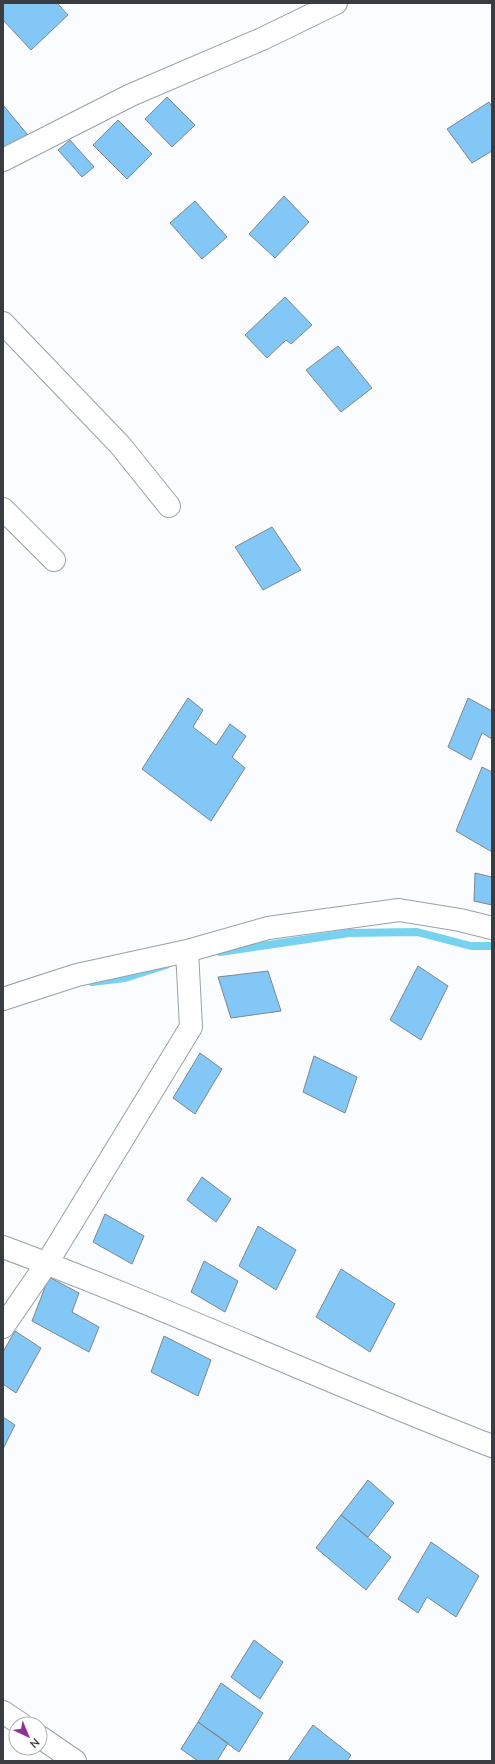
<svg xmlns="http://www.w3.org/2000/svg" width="495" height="1764" viewBox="0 0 495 1764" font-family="'Nunito Sans',sans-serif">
  <rect width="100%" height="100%" fill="#fafcfe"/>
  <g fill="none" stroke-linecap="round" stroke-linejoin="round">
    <path stroke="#77d2f0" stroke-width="8" d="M 220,952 L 349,933 L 417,932 L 471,946 L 492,946
      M 92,982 L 125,978 L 166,965"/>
  </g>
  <path fill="#83c7f7" stroke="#7d878e" d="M 3,3 L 57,3 L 68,15 L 31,50 L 3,20 Z
    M 167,97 L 195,125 L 172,147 L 145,119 Z
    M 489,102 L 492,107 L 492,151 L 472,163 L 447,129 Z
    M 3,105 L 27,134 L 4,152 L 3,151 Z
    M 118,120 L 152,154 L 127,179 L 93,145 Z
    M 70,140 L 94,167 L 82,177 L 58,150 Z
    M 284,196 L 309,222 L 275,258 L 249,234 Z
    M 195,201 L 227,237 L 202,259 L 170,223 Z
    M 285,297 L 312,325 L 291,344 L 286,340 L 267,358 L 245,335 Z
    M 338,346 L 372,388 L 341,412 L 306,370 Z
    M 272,527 L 301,570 L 263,590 L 235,547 Z
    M 188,698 L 203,710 L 193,727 L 216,745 L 230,724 L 246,736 L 232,757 L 245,768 L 211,821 L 142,769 Z
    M 468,698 L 492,711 L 492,739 L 482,733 L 471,760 L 448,747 Z
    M 482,767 L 492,772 L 492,852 L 456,831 Z
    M 475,873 L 492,877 L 492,905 L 474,901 Z
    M 418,966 L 448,986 L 421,1040 L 390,1020 Z
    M 268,971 L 281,1011 L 231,1018 L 218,977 Z
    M 200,1053 L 222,1069 L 195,1114 L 173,1098 Z
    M 314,1056 L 357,1077 L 345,1113 L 303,1092 Z
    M 202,1177 L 231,1199 L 216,1222 L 187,1200 Z
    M 105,1214 L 144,1236 L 132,1264 L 93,1242 Z
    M 258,1226 L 296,1250 L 276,1290 L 239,1266 Z
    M 204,1261 L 238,1281 L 225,1312 L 191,1292 Z
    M 341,1269 L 395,1304 L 370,1352 L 316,1317 Z
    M 49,1277 L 79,1293 L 72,1312 L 99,1327 L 89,1352 L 32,1321 Z
    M 15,1331 L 41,1348 L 16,1393 L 3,1384 L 3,1352 Z
    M 164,1336 L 211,1360 L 198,1396 L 151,1372 Z
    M 3,1417 L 15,1425 L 3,1449 Z
    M 368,1480 L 394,1503 L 368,1537 L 341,1515 Z
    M 341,1515 L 391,1557 L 366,1590 L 316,1548 Z
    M 431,1542 L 479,1576 L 456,1617 L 427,1597 L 418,1613 L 398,1599 Z
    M 254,1640 L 283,1662 L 260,1699 L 231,1677 Z
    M 221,1683 L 263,1713 L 239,1752 L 198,1722 Z
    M 198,1722 L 228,1743 L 217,1761 L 198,1761 L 181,1749 Z
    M 313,1725 L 351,1755 L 347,1761 L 288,1761 Z"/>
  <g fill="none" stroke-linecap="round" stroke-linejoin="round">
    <defs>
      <path id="minor" d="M 3,160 L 131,95 L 262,39 L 336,3
        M 3,323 L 120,445 L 169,506
        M 3,509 L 54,560
        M 3,999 L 77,975 L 187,951 L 268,928 L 399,910 L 460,920 L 492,928
        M 3,1247 C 168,1308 328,1383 492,1446
        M 3,1327 L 47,1263 L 191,1027 L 187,951
        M 3,1712 L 21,1724
        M 40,1737 L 75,1761"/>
    </defs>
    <use href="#minor" stroke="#97a2a9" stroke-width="24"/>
    <use href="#minor" stroke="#fff" stroke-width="22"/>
  </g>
  <rect width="495" height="1764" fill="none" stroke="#393d41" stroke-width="8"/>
  <g transform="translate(28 1736) rotate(136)"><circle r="19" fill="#ffffff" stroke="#b0b1b3"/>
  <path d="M0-3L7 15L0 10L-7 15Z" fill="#903099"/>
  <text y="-6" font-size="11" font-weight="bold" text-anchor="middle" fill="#393d41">N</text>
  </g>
</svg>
